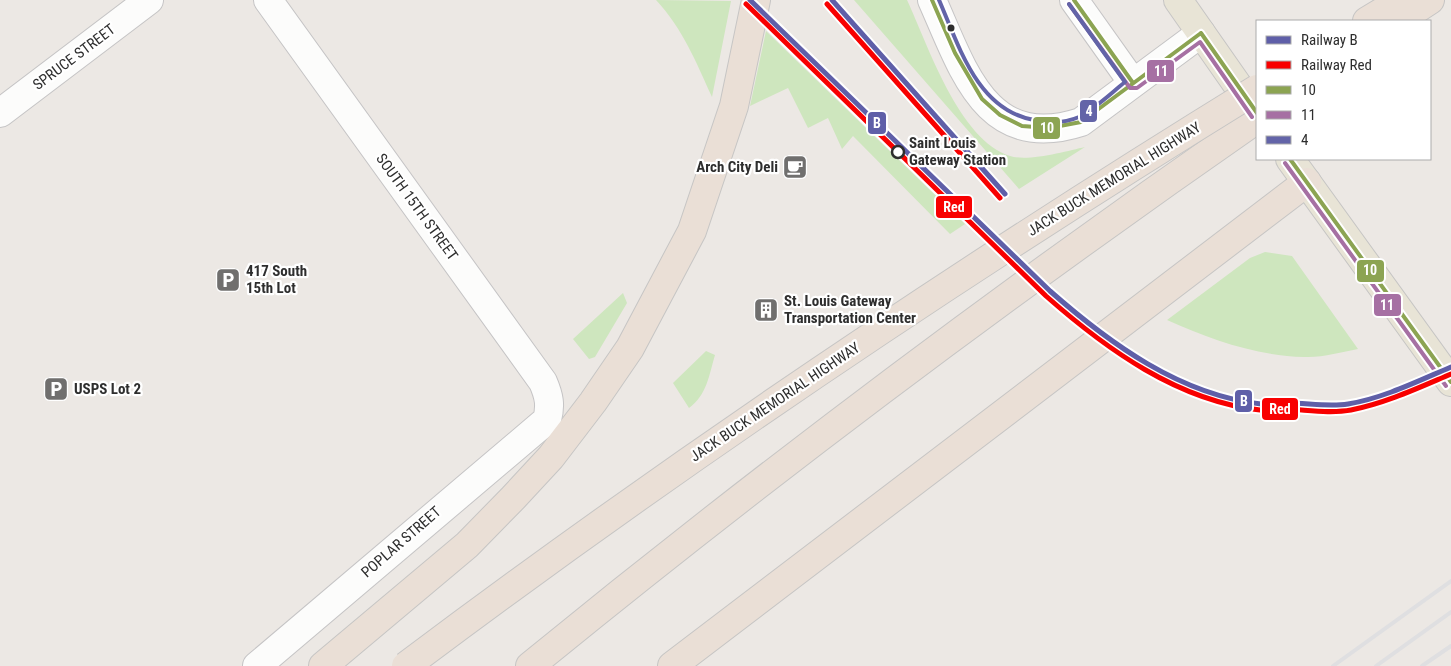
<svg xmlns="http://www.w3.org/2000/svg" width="1451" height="666" viewBox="0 0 1451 666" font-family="'Roboto Condensed',sans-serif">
  <rect width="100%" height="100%" fill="#ece8e4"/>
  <path fill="#cee6be" d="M 656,0 L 731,1 L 712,97 C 696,62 683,29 656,0 Z
    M 854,0 L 907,0 C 928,45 959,140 1010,156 C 1028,162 1067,151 1085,147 L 1019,189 Z
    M 766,31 L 965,224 L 950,234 L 853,136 L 842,149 L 828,118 L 808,128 L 788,88 L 750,106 Z
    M 1265,252 L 1292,256 L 1358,349 C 1341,352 1322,358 1304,357 C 1256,356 1210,339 1167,320 L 1250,258 Z
    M 623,293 L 627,303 L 595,357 L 589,359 L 573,339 Z
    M 706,351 L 715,355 C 709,375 707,395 689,408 L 673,383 Z"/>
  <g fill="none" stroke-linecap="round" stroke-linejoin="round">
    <defs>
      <path id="minor" d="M 932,0 C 963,69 986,153 1081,122 L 1201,33
        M 1074,0 L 1133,83
        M 0,113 L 149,0
        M 257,666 L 547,420 C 551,405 549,396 543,382 L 268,0"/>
      <path id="major" d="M 1178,0 L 1257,113
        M 1290,159 L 1451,382"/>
      <path id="highway" d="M 1367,21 L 1402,0
        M 1398,21 L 1430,0
        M 323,666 L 467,545 L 513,498 L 551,457 L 593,402 L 630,348 L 692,231 L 734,106 L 756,0
        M 530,666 C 765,474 1008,292 1257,119
        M 672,666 L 1307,182"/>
    </defs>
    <use href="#minor" stroke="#c5c4c5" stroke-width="30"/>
    <use href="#major" stroke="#c6c5c4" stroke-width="30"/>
    <use href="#highway" stroke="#c6c5c4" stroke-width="30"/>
    <use href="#minor" stroke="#fcfcfb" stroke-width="28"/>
    <use href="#major" stroke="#e8e4d6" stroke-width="28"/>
    <use href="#highway" stroke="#eadfd6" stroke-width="28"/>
    <path stroke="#dfdfe1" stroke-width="4" d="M 1333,666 L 1451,581
      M 1376,666 L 1451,612
      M 1422,666 L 1451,646"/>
    <defs>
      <path id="highway-bridge" d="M 406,666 C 680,460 965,269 1257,89"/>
    </defs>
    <use href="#highway-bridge" stroke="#c6c5c4" stroke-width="30" stroke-linecap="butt"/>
    <use href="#highway-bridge" stroke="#eadfd6" stroke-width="28"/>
    <defs>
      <path id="bus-1" d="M 932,0 L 955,53 L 982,99 L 1000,115 L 1022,126 L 1049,128 L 1081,122 L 1201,33
        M 1074,0 L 1133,83
        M 1201,33 L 1257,113
        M 1290,159 L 1451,382"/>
      <path id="bus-2" d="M 1069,4 L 1130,88 L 1137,88 L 1200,42 L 1252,117
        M 1285,163 L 1446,386"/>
      <path id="bus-3" d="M 939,0 C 959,46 977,110 1034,120 C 1048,123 1065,123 1079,117 C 1096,108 1110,94 1125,82 L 1069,4"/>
    </defs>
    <use href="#bus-1" stroke="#fff" stroke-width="8"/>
    <use href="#bus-2" stroke="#fff" stroke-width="8"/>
    <use href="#bus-3" stroke="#fff" stroke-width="8"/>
    <use href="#bus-1" stroke="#8ca452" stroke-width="4"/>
    <use href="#bus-2" stroke="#a670a3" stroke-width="4"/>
    <use href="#bus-3" stroke="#6364a8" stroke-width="4"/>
    <defs>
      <path id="rail-1" d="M 750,0 L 1050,291 C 1109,343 1180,395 1261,404 C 1270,405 1278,403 1287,403 C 1307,403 1328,407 1348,404 C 1384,398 1418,381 1451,367
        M 832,0 L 1005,194"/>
      <path id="rail-2" d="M 746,4 L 1046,296 C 1106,349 1178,401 1260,410 C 1269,411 1278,409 1287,409 C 1308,410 1330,414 1351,410 C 1386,403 1418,388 1451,374
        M 827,4 L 1000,198"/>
    </defs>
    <use href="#rail-1" stroke="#fff" stroke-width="9"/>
    <use href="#rail-2" stroke="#fff" stroke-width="9"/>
    <use href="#rail-1" stroke="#5f5fa8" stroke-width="5"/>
    <use href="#rail-2" stroke="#f80000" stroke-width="5"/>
  </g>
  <defs>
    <symbol id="cafe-square" viewBox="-11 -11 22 22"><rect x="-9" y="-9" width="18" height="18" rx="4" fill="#706f6e" stroke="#fff"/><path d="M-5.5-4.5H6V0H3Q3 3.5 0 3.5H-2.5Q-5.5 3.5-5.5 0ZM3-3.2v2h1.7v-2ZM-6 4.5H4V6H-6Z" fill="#fff"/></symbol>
    <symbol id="parking-square" viewBox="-11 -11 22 22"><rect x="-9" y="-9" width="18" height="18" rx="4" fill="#706f6e" stroke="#fff"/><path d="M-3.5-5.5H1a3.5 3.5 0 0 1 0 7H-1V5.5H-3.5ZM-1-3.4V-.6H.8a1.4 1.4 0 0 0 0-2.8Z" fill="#fff"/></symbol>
    <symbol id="building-square" viewBox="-11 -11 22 22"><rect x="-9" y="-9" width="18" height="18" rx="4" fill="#706f6e" stroke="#fff"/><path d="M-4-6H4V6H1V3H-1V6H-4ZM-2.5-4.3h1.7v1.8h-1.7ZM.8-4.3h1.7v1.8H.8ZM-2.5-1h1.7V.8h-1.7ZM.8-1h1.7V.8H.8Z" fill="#fff"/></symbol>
  </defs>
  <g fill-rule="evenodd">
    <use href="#cafe-square" x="781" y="153" width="28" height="28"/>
    <use href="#parking-square" x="214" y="266" width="28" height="28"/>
    <use href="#building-square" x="752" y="296" width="28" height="28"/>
    <use href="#parking-square" x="42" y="375" width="28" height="28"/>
  </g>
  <circle fill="#2e2e2e" stroke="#fff" stroke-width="2" cx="951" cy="28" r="4.5"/>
  <circle fill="#fff" stroke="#2e2e2e" stroke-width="2.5" cx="898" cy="152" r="6"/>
  <g text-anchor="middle" stroke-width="4.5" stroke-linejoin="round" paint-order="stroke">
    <g font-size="15" fill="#2e2e2e" stroke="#fff">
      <text transform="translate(74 57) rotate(-37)" y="5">SPRUCE STREET</text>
      <text transform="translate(1114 179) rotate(-32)" y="5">JACK BUCK MEMORIAL HIGHWAY</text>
      <text transform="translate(417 207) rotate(54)" y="5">SOUTH 15TH STREET</text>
      <text transform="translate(775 402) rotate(-34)" y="5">JACK BUCK MEMORIAL HIGHWAY</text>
      <text transform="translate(401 542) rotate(-41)" y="5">POPLAR STREET</text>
    </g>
    <g font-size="15" font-weight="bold" fill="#2e2e2e" stroke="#fff" text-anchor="start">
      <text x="909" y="148">Saint Louis<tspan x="909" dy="17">Gateway Station</tspan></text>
    </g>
    <g font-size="15" font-weight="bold" fill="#2e2e2e" stroke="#fff" text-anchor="start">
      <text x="778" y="172" text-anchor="end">Arch City Deli</text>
      <text x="246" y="276">417 South<tspan x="246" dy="17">15th Lot</tspan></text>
      <text x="784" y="306">St. Louis Gateway<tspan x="784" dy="17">Transportation Center</tspan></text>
      <text x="74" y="394">USPS Lot 2</text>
    </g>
  </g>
  <g stroke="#fff" stroke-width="2">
    <rect x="1146" y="59" width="29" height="24" rx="5" fill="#a670a3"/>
    <rect x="1079" y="99" width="19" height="24" rx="5" fill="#6364a8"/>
    <rect x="867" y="111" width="20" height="24" rx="5" fill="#5f5fa8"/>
    <rect x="1032" y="116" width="29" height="24" rx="5" fill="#8ca452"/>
    <rect x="935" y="195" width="38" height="24" rx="5" fill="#f80000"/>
    <rect x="1356" y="259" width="29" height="24" rx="5" fill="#8ca452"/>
    <rect x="1373" y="293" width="29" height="24" rx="5" fill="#a670a3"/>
    <rect x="1234" y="389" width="19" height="24" rx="5" fill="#5f5fa8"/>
    <rect x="1261" y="397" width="38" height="24" rx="5" fill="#f80000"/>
  </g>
  <g font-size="14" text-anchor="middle" font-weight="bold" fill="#fff">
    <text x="1161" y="76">11</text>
    <text x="1089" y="116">4</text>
    <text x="877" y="128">B</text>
    <text x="1047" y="133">10</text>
    <text x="954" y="212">Red</text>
    <text x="1370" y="275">10</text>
    <text x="1387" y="310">11</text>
    <text x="1244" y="406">B</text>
    <text x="1280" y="414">Red</text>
  </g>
  <rect x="1256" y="20" width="175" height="140" fill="#ffffff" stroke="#ababab"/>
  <rect x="1266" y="36" width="25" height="8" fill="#5f5fa8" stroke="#ababab"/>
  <text x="1301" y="45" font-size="15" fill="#2e2e2e">Railway B</text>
  <rect x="1266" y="61" width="25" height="8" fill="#f80000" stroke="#ababab"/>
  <text x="1301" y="70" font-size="15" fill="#2e2e2e">Railway Red</text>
  <rect x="1266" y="86" width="25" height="8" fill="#8ca452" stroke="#ababab"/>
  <text x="1301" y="95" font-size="15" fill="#2e2e2e">10</text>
  <rect x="1266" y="111" width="25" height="8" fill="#a670a3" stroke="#ababab"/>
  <text x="1301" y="120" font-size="15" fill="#2e2e2e">11</text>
  <rect x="1266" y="136" width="25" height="8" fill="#6364a8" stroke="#ababab"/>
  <text x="1301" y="145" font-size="15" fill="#2e2e2e">4</text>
</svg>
